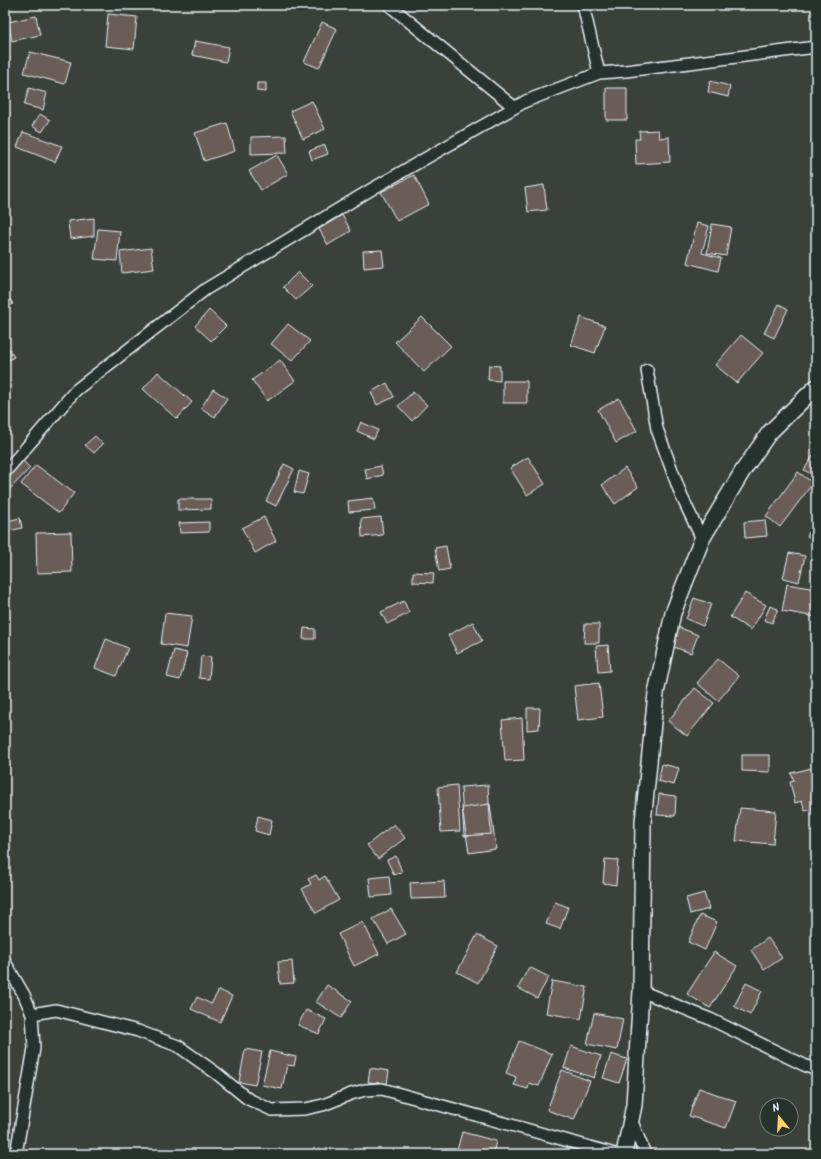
<svg xmlns="http://www.w3.org/2000/svg" width="821" height="1159" viewBox="0 0 821 1159" font-family="Kalam,sans-serif">
  <rect width="100%" height="100%" fill="#3a403a"/>
  <filter id="ink" filterUnits="userSpaceOnUse"><feTurbulence type="fractalNoise" baseFrequency=".025" numOctaves="2"/><feDisplacementMap in="SourceGraphic" scale="8" xChannelSelector="R" yChannelSelector="G"/><feConvolveMatrix kernelMatrix="1 2 1 2 8 2 1 2 1" color-interpolation-filters="sRGB"/></filter>
  <g filter="url(#ink)">
    <path fill="#6a5d58" stroke="#e8f1f8" d="M 108,14 L 137,17 L 134,49 L 105,46 Z
      M 36,16 L 40,35 L 12,41 L 8,22 Z
      M 322,22 L 337,29 L 319,68 L 304,62 Z
      M 195,41 L 229,47 L 226,62 L 192,55 Z
      M 30,52 L 71,62 L 65,84 L 24,73 Z
      M 710,81 L 730,86 L 728,97 L 708,92 Z
      M 257,83 L 266,83 L 266,92 L 257,91 Z
      M 29,88 L 47,93 L 43,110 L 24,105 Z
      M 606,88 L 627,88 L 627,120 L 606,120 Z
      M 312,101 L 325,129 L 303,139 L 290,111 Z
      M 40,114 L 50,120 L 42,132 L 32,126 Z
      M 227,123 L 235,151 L 204,161 L 195,133 Z
      M 658,130 L 659,138 L 669,137 L 670,162 L 636,164 L 635,139 L 640,139 L 639,131 Z
      M 23,132 L 62,146 L 55,162 L 17,147 Z
      M 286,136 L 287,153 L 251,154 L 251,137 Z
      M 325,145 L 328,154 L 312,160 L 309,151 Z
      M 277,155 L 288,174 L 261,190 L 249,171 Z
      M 414,175 L 429,204 L 397,221 L 381,192 Z
      M 544,185 L 547,210 L 528,212 L 525,188 Z
      M 342,215 L 351,231 L 328,245 L 319,229 Z
      M 94,218 L 94,236 L 70,239 L 68,221 Z
      M 697,223 L 709,226 L 702,253 L 721,258 L 718,271 L 687,263 Z
      M 712,224 L 731,227 L 726,256 L 707,253 Z
      M 98,229 L 120,231 L 117,261 L 94,259 Z
      M 151,248 L 154,269 L 122,273 L 120,252 Z
      M 382,250 L 384,266 L 364,268 L 363,251 Z
      M 298,272 L 312,286 L 296,300 L 283,287 Z
      M 5,291 L 13,304 L 5,309 Z
      M 779,304 L 788,309 L 774,338 L 764,333 Z
      M 209,310 L 226,326 L 211,341 L 195,326 Z
      M 422,317 L 451,346 L 424,372 L 395,342 Z
      M 581,317 L 605,326 L 595,353 L 571,345 Z
      M 288,324 L 310,341 L 292,361 L 271,344 Z
      M 741,335 L 763,353 L 737,383 L 715,365 Z
      M 5,342 L 14,357 L 5,362 Z
      M 280,360 L 295,381 L 267,401 L 252,380 Z
      M 489,365 L 500,366 L 500,381 L 488,380 Z
      M 158,372 L 192,402 L 177,419 L 143,389 Z
      M 503,381 L 527,381 L 527,403 L 503,403 Z
      M 387,383 L 394,397 L 377,405 L 371,392 Z
      M 213,389 L 227,398 L 215,417 L 201,408 Z
      M 413,392 L 427,405 L 412,421 L 398,406 Z
      M 619,398 L 637,431 L 616,443 L 598,410 Z
      M 361,422 L 378,430 L 374,439 L 357,431 Z
      M 95,436 L 103,444 L 94,453 L 85,445 Z
      M 816,451 L 816,477 L 804,470 Z
      M 528,457 L 545,484 L 527,495 L 510,468 Z
      M 21,459 L 30,468 L 8,491 L 5,488 L 5,476 Z
      M 284,464 L 294,469 L 276,506 L 266,501 Z
      M 36,465 L 74,493 L 59,513 L 21,484 Z
      M 381,466 L 383,475 L 367,479 L 365,469 Z
      M 625,468 L 638,487 L 615,504 L 602,485 Z
      M 299,471 L 309,474 L 303,494 L 294,492 Z
      M 798,472 L 813,483 L 780,527 L 766,516 Z
      M 373,498 L 375,510 L 349,512 L 348,501 Z
      M 178,499 L 211,499 L 211,509 L 178,510 Z
      M 264,517 L 276,541 L 255,553 L 242,528 Z
      M 381,517 L 383,535 L 362,537 L 361,519 Z
      M 20,518 L 22,528 L 9,531 L 7,521 Z
      M 816,519 L 816,541 L 807,536 Z
      M 765,520 L 767,536 L 745,538 L 744,522 Z
      M 209,522 L 209,532 L 180,533 L 179,523 Z
      M 71,532 L 72,572 L 37,573 L 36,533 Z
      M 446,546 L 450,569 L 439,571 L 435,548 Z
      M 789,553 L 805,556 L 799,582 L 783,578 Z
      M 413,572 L 434,573 L 433,583 L 413,582 Z
      M 787,584 L 816,589 L 816,617 L 782,611 Z
      M 745,593 L 766,605 L 751,630 L 730,617 Z
      M 694,598 L 711,604 L 703,626 L 686,619 Z
      M 404,601 L 409,613 L 387,624 L 381,612 Z
      M 770,606 L 778,609 L 772,623 L 764,620 Z
      M 165,613 L 192,616 L 187,648 L 161,644 Z
      M 473,622 L 482,641 L 457,653 L 448,635 Z
      M 585,624 L 599,624 L 599,643 L 584,643 Z
      M 678,627 L 698,635 L 691,653 L 671,646 Z
      M 304,628 L 315,629 L 315,639 L 303,639 Z
      M 106,639 L 128,648 L 116,676 L 95,668 Z
      M 608,645 L 610,671 L 598,672 L 596,646 Z
      M 174,650 L 187,653 L 180,680 L 167,677 Z
      M 201,656 L 211,657 L 209,679 L 199,678 Z
      M 718,659 L 739,676 L 718,701 L 697,683 Z
      M 599,683 L 603,717 L 578,720 L 574,686 Z
      M 695,688 L 714,703 L 687,736 L 668,721 Z
      M 527,708 L 540,708 L 539,729 L 527,730 Z
      M 522,718 L 524,760 L 505,761 L 502,720 Z
      M 742,755 L 770,755 L 770,772 L 742,771 Z
      M 662,764 L 679,768 L 674,785 L 658,781 Z
      M 816,767 L 816,808 L 805,811 L 802,801 L 795,803 L 790,782 L 794,781 L 791,773 Z
      M 457,785 L 460,831 L 441,832 L 438,787 Z
      M 488,785 L 491,834 L 464,836 L 461,787 Z
      M 659,794 L 676,796 L 675,816 L 657,815 Z
      M 490,804 L 496,849 L 469,853 L 462,808 Z
      M 740,808 L 776,811 L 773,844 L 736,841 Z
      M 258,816 L 272,820 L 269,835 L 255,831 Z
      M 394,824 L 405,838 L 378,859 L 367,845 Z
      M 396,856 L 402,872 L 394,875 L 387,860 Z
      M 605,859 L 618,860 L 616,885 L 603,883 Z
      M 316,875 L 319,880 L 325,876 L 339,900 L 316,913 L 302,889 L 311,884 L 308,879 Z
      M 389,876 L 391,895 L 371,897 L 369,878 Z
      M 444,881 L 445,898 L 411,899 L 410,883 Z
      M 704,893 L 709,909 L 690,914 L 686,898 Z
      M 555,902 L 568,907 L 560,929 L 546,924 Z
      M 391,909 L 406,934 L 388,944 L 373,919 Z
      M 700,915 L 717,922 L 705,950 L 688,942 Z
      M 363,922 L 379,954 L 354,966 L 338,934 Z
      M 477,935 L 498,946 L 478,983 L 457,972 Z
      M 768,938 L 782,958 L 764,970 L 751,950 Z
      M 714,952 L 737,966 L 710,1008 L 687,994 Z
      M 292,961 L 294,983 L 280,984 L 278,962 Z
      M 529,967 L 549,977 L 537,998 L 518,988 Z
      M 552,981 L 587,987 L 581,1019 L 546,1013 Z
      M 746,983 L 762,991 L 750,1015 L 734,1006 Z
      M 327,985 L 352,1001 L 341,1018 L 316,1002 Z
      M 219,990 L 232,996 L 220,1022 L 191,1009 L 197,997 L 211,1004 Z
      M 306,1010 L 326,1019 L 319,1034 L 298,1025 Z
      M 594,1013 L 623,1019 L 617,1050 L 587,1044 Z
      M 519,1041 L 552,1054 L 539,1086 L 529,1083 L 528,1089 L 514,1085 L 516,1077 L 506,1073 Z
      M 571,1046 L 601,1056 L 594,1078 L 564,1068 Z
      M 245,1049 L 262,1052 L 255,1085 L 239,1082 Z
      M 270,1051 L 296,1057 L 294,1066 L 287,1065 L 282,1089 L 262,1085 Z
      M 611,1054 L 627,1059 L 619,1083 L 603,1078 Z
      M 370,1068 L 389,1071 L 387,1084 L 368,1082 Z
      M 562,1070 L 590,1081 L 574,1120 L 547,1110 Z
      M 699,1088 L 736,1101 L 726,1128 L 689,1116 Z
      M 462,1132 L 496,1141 L 493,1154 L 456,1154 Z"/>
    <g fill="none" stroke-linecap="round" stroke-linejoin="round">
      <defs>
        <path id="street" d="M 389,5 L 514,107
          M 583,5 L 599,73
          M 647,370 L 657,429 L 681,495 L 702,539
          M 5,472 L 76,390 L 206,289 L 372,189 L 526,101 L 599,73 L 626,71 L 816,47
          M 5,962 L 24,995 L 32,1014 L 34,1048 L 16,1154
          M 641,991 L 710,1019 L 804,1065 L 816,1070
          M 32,1014 L 56,1010 L 138,1031 L 178,1046 L 216,1073 L 248,1099 L 272,1110 L 305,1109 L 323,1105 L 351,1094 L 365,1090 L 382,1089 L 615,1154
          M 631,1119 L 645,1154"/>
        <path id="secondary" d="M 624,1154 L 634,1105 L 641,991 L 643,822 L 656,693 L 673,613 L 702,539 L 742,472 L 769,433 L 816,387"/>
      </defs>
      <use href="#street" stroke="#e8f1f8" stroke-width="14"/>
      <use href="#secondary" stroke="#e8f1f8" stroke-width="18"/>
      <use href="#street" stroke="#26332d" stroke-width="11"/>
      <use href="#secondary" stroke="#26332d" stroke-width="15"/>
    </g>
  </g>
  <rect width="821" height="1159" fill="none" stroke="#26332d" stroke-width="20"/>
  <rect x="10" y="10" width="801" height="1139" fill="none" stroke="#e8f1f8" stroke-width="1.5" filter="url(#ink)"/>
  <g transform="translate(779 1117) rotate(342)"><circle r="19" fill="#26332d" stroke="#747f7e"/>
  <path d="M0-3L7 15L0 10L-7 15Z" fill="#ffd166"/>
  <text y="-6" font-size="11" font-weight="bold" text-anchor="middle" fill="#e8f1f8">N</text>
  </g>
</svg>
